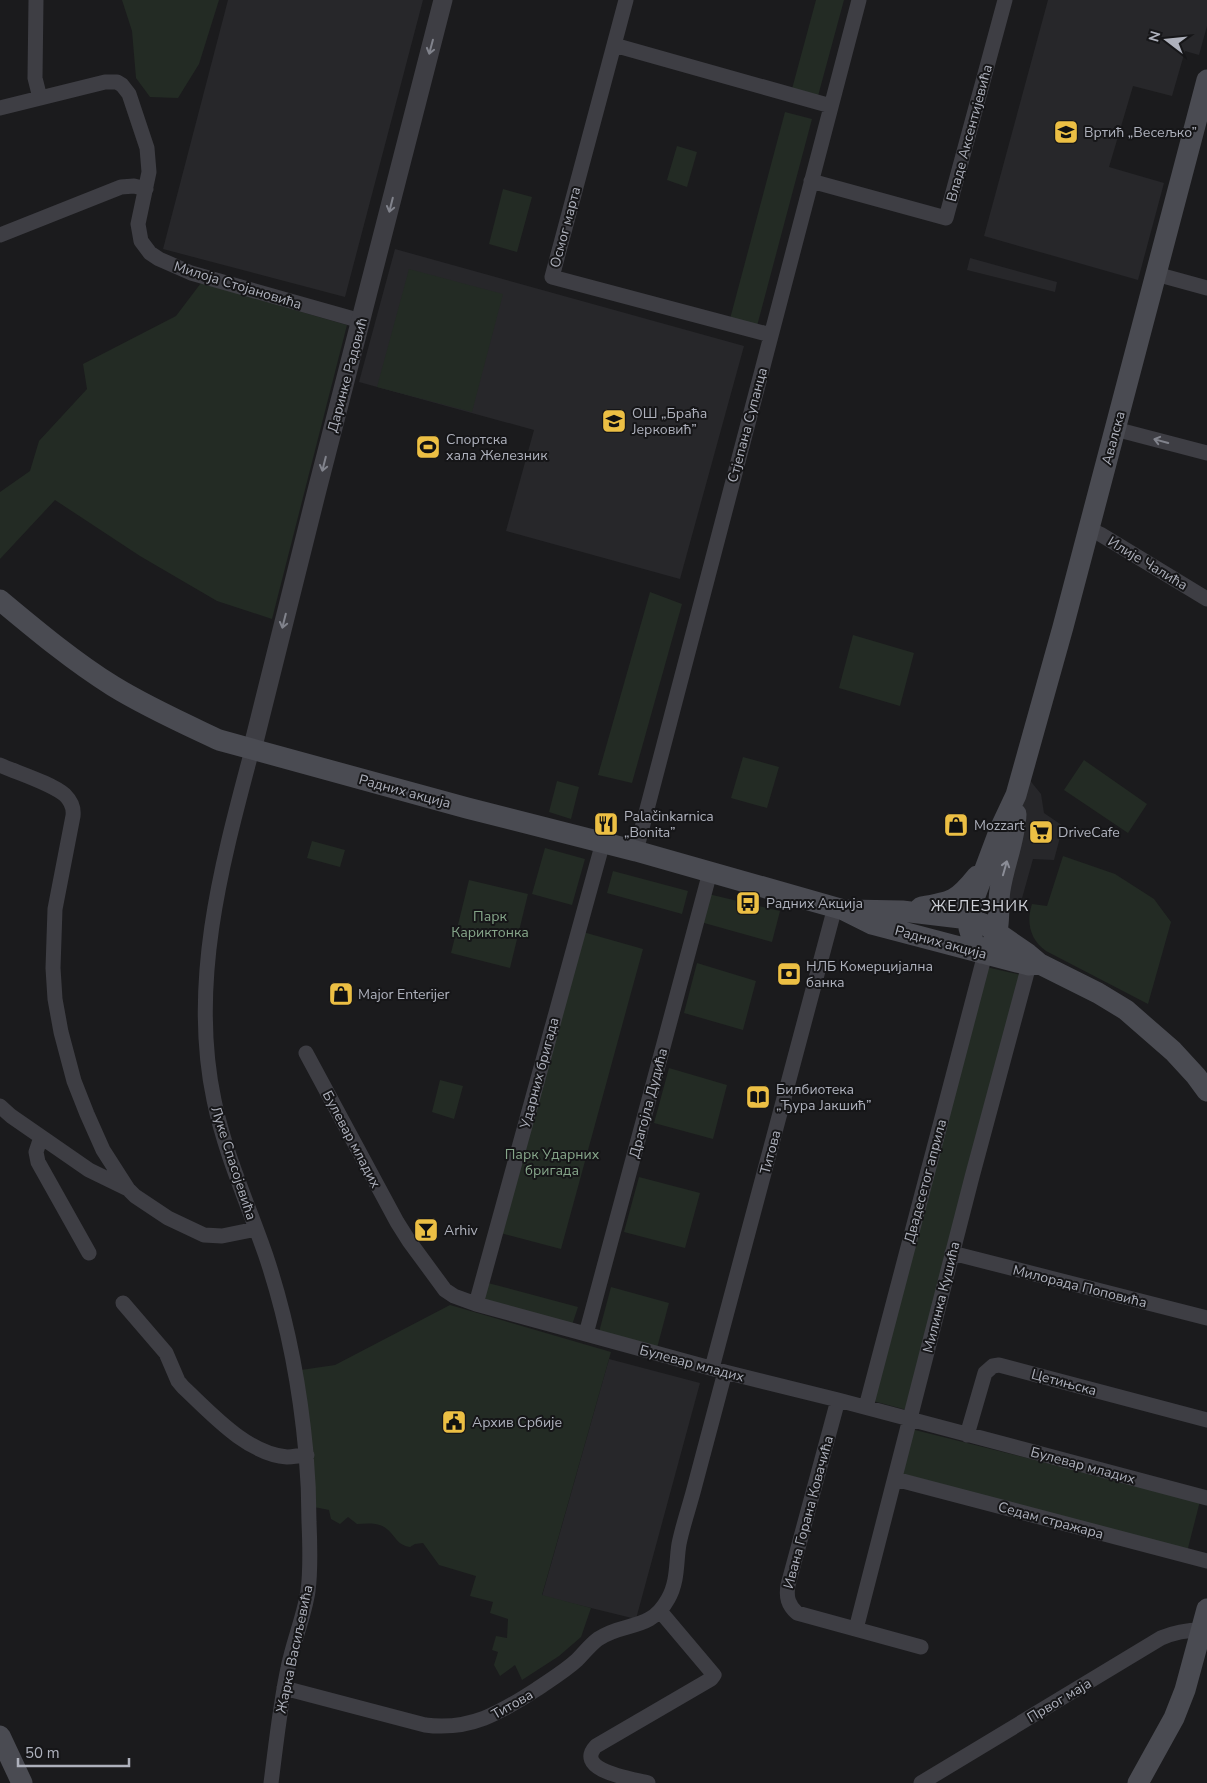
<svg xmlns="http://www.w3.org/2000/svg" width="1207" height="1783" viewBox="0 0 1207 1783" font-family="'Nunito Sans',sans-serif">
  <rect width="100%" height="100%" fill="#1b1b1d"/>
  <path fill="#27272a" d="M 228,0 L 423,0 L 345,297 L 163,249 Z
    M 1048,0 L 1207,0 L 1207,26 L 1199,55 L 1185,51 L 1172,96 L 1133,86 L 1109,167 L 1164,183 L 1138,280 L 984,236 Z
    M 395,249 L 744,346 L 680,579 L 506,531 L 534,430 L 359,382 Z
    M 970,258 L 1057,282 L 1055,292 L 967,270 Z
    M 1028,778 L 1041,794 L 1044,813 L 1063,826 L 1054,860 L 1033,859 L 1019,909 L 1006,905 L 1010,863 Z
    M 609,1359 L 700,1383 L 636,1619 L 542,1596 Z"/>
  <path fill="#232b24" d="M 122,0 L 219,0 L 199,64 L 178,98 L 150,97 L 136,78 L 132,31 Z
    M 816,0 L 844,0 L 818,96 L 792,89 Z
    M 785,112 L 812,119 L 757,326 L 730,319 Z
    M 677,146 L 697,152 L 687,187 L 667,180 Z
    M 503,189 L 532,197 L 517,252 L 489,244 Z
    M 409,269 L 503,294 L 472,412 L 377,387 Z
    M 201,283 L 347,325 L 272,619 L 217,601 L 140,556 L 55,500 L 0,559 L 0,492 L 30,471 L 39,441 L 87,389 L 83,364 L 176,316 Z
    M 650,592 L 682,604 L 632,783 L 598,775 Z
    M 853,635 L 914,653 L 900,706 L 839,688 Z
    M 743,757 L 779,767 L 767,808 L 731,798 Z
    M 1084,760 L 1147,804 L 1128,833 L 1064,790 Z
    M 557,781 L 579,787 L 571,819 L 549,812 Z
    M 312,841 L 345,850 L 340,867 L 307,858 Z
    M 545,848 L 585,859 L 572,905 L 532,894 Z
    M 1063,856 L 1115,874 L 1154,899 L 1171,922 L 1148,1004 L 1046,951 C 1030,940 1026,922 1032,904 L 1047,906 Z
    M 613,871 L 688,891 L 682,914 L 607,893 Z
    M 469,880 L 528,894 L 510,968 L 451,953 Z
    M 704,893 L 780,911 L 772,942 L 697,921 Z
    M 583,932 L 643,949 L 561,1249 L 500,1233 Z
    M 697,963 L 756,981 L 743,1030 L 684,1013 Z
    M 986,967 L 1021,975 L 907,1410 L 873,1401 Z
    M 669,1068 L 727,1085 L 713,1139 L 654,1123 Z
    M 440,1080 L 463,1086 L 454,1119 L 432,1112 Z
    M 639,1177 L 700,1193 L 685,1248 L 624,1232 Z
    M 488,1283 L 578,1307 L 572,1325 L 483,1302 Z
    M 611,1287 L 669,1303 L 657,1348 L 599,1332 Z
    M 450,1305 L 611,1352 L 542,1595 L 591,1608 L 581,1637 L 559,1656 L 522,1680 L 515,1665 L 500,1676 L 494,1665 L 498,1652 L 492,1650 L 496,1636 L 507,1638 L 508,1619 L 490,1613 L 493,1602 L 470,1596 L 476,1576 L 439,1565 L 423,1543 L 415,1544 L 410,1547 C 399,1545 398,1541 391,1533 C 382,1522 370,1523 357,1524 L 348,1517 L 340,1524 L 331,1519 L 329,1510 L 309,1506 L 294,1371 L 335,1365 Z
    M 911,1429 L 1200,1501 L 1187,1552 L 899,1477 Z"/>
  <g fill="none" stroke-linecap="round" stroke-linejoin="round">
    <path stroke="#3e3e44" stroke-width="15" d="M 36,0 L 35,78 L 40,98
      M 626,0 L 552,277 L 771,335
      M 614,45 L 831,106
      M 0,108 L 105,82 L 117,82 L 122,85 L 129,94 L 147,148 L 149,172 L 138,224 L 141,241 L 150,253 L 159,259 L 191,273 L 361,321
      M 811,181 L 946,218 L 1005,0
      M 0,235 L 121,187 L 134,186 L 146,189
      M 1156,274 L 1207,288
      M 1115,429 L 1207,453
      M 1089,529 L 1100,534 L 1207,599
      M 252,750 C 222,863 189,982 214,1100 C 225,1154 248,1204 266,1256 C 287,1319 300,1387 306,1453 C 308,1476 309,1499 309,1522 C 310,1545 311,1568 308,1591 C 304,1617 293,1642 288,1668 C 280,1705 276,1745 271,1783
      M 0,765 C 18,773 51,783 65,795 C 71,801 74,808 73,816 L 55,909 L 53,968 L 55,999 L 61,1032 L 74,1081 L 87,1114 L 103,1150 L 128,1189 L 135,1196 L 168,1218 L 204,1235 L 222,1236 L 256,1229
      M 636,851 L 859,0
      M 306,1053 L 397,1222 L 409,1241 L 445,1290 L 454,1296 L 476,1304 L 725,1372 L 838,1400 L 1207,1498
      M 0,1106 L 11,1116 L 89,1170 L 128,1189
      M 41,1137 L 36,1152 L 38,1162 L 89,1253
      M 952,1253 L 1207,1318
      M 123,1303 L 166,1353 L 178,1381 L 183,1387 C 211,1413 247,1454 287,1457 C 294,1457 300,1455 307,1455
      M 476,1304 L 603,842
      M 586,1334 L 710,872
      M 712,1368 L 835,907
      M 838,1400 L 788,1585 C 786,1597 788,1605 797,1613 L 921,1647
      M 866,1407 L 985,954
      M 967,1435 L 985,1373 L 993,1366 L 999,1365 L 1207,1420
      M 895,1479 L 1207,1561
      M 856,1629 L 972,1177 L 1029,965
      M 284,1688 L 425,1725 C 470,1731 500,1713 537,1689 C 550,1680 565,1671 577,1660 C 584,1653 590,1645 598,1639 C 624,1621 650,1632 668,1599 C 678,1582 676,1562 679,1544 C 683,1524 690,1505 695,1485 C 705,1447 715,1410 725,1372
      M 648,1783 C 634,1779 573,1771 596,1746 L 711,1679 L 714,1675 L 660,1611
      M 921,1783 L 1161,1638 C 1175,1632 1186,1630 1201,1630"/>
    <path stroke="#3e3e44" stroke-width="19" d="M 252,750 L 316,494 L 443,0"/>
    <path stroke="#4a4b52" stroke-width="21" d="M 0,600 C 36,630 73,661 113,686 C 147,707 183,723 219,740 L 467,808 L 636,851 L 844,910 L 872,924 L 1017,962 L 1029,965 L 1040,964
      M 921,907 C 952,902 957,901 977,876
      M 849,910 L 902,911 L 969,919 L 986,925 L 1028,954 L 1040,964 L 1098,993 L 1126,1010 L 1173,1051 L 1196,1076 L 1207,1091
      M 992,943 C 1002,926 997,908 1000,890 C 1004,864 1015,840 1016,814
      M 981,953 L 974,944 L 969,928 L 970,909 L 1000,829 L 1016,795 L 1063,627 L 1207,80
      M 0,1736 L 22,1783
      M 1138,1783 L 1174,1718 L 1185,1690 L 1207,1609"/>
  </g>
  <defs><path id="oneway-shaft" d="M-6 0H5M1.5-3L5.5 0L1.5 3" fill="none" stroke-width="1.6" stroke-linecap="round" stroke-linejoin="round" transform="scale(1.25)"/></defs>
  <g stroke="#81838c">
    <use href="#oneway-shaft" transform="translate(431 47) rotate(105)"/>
    <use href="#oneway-shaft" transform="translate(391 205) rotate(104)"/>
    <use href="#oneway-shaft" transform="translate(1161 441) rotate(-165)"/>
    <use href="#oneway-shaft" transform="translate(324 464) rotate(104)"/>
    <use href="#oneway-shaft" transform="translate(284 621) rotate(104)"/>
  </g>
  <use stroke="#8b8d97" href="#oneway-shaft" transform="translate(1005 868) rotate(-74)"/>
  <defs>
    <symbol id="school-square" viewBox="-11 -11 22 22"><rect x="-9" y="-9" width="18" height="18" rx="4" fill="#ecbf44" stroke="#161618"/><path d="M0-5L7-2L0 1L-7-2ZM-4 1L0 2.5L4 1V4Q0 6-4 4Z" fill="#111"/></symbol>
    <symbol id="stadium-square" viewBox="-11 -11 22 22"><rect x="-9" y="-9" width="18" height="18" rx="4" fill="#ecbf44" stroke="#161618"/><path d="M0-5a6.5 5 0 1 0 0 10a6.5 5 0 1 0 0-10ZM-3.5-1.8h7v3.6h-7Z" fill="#111"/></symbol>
    <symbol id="restaurant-square" viewBox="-11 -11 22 22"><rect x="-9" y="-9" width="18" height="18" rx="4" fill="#ecbf44" stroke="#161618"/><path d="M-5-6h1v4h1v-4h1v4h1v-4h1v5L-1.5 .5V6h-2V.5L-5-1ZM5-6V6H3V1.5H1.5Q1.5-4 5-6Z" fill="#111"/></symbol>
    <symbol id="shop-square" viewBox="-11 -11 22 22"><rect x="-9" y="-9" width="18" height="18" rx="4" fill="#ecbf44" stroke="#161618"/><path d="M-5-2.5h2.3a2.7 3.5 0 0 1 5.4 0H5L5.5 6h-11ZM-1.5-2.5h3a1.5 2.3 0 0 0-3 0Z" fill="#111"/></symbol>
    <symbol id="supermarket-square" viewBox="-11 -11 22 22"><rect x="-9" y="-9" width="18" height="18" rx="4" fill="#ecbf44" stroke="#161618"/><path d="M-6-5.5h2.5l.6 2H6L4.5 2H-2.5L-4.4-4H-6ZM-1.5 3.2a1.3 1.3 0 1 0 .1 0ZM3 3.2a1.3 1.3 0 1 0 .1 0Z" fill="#111"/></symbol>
    <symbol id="bus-square" viewBox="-11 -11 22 22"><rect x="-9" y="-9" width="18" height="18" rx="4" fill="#ecbf44" stroke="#161618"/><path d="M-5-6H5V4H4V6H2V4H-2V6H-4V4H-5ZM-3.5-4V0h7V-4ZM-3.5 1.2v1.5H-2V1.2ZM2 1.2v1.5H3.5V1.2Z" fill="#111"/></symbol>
    <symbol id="bank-square" viewBox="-11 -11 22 22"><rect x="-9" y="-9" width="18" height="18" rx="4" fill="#ecbf44" stroke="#161618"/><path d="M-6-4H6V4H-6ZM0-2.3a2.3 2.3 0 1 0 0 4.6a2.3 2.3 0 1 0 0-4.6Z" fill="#111"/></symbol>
    <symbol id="library-square" viewBox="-11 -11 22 22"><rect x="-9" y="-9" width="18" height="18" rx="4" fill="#ecbf44" stroke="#161618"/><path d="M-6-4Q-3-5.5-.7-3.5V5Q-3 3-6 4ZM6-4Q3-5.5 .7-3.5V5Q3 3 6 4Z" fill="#111"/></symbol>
    <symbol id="bar-square" viewBox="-11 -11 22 22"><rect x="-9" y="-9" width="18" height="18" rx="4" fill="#ecbf44" stroke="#161618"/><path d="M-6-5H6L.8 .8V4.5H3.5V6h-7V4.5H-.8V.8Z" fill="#111"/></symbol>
    <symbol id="civic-square" viewBox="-11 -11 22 22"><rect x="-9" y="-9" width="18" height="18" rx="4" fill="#ecbf44" stroke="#161618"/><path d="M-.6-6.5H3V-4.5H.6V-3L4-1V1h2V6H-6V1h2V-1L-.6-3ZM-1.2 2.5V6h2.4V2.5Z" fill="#111"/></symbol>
  </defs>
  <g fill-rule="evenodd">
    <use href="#school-square" x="1052" y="118" width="28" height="28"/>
    <use href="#school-square" x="600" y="407" width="28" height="28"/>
    <use href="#stadium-square" x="414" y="433" width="28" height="28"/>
    <use href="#restaurant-square" x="592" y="810" width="28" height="28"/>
    <use href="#shop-square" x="942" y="811" width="28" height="28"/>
    <use href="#supermarket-square" x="1027" y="818" width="28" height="28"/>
    <use href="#bus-square" x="734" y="889" width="28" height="28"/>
    <use href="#bank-square" x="775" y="960" width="28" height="28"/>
    <use href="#shop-square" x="327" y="980" width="28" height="28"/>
    <use href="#library-square" x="744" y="1083" width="28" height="28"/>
    <use href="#bar-square" x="412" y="1216" width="28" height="28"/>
    <use href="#civic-square" x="440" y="1408" width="28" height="28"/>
  </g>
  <g text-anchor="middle" stroke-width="4" stroke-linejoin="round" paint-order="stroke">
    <g font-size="14" fill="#aeb1bc" stroke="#161618" text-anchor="start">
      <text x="1084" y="137">Вртић „Весељко”</text>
      <text x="632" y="418">ОШ „Браћа<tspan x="632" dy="16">Јерковић”</tspan></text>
      <text x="446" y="444">Спортска<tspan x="446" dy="16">хала Железник</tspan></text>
      <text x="624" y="821">Palačinkarnica<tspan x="624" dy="16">„Bonita”</tspan></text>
      <text x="974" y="830">Mozzart</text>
      <text x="1058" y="837">DriveCafe</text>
      <text x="766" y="908">Радних Акција</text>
      <text x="806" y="971">НЛБ Комерцијална<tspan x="806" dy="16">банка</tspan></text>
      <text x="358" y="999">Major Enterijer</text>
      <text x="776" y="1094">Билбиотека<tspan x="776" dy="16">„Ђура Јакшић”</tspan></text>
      <text x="444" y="1235">Arhiv</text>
      <text x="472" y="1427">Архив Србије</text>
    </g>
    <g font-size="14" fill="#aeb1bc" stroke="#161618">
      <text transform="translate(969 133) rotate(-75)" y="5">Владе Аксентијевића</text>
      <text transform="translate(565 227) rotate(-75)" y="5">Осмог марта</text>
      <text transform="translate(238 285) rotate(17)" y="5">Милоја Стојановића</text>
      <text transform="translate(347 375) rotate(-75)" y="5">Даринке Радовић</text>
      <text transform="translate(747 425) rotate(-75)" y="5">Стјепана Супанца</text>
      <text transform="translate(1113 438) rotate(-75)" y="5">Авалска</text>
      <text transform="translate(1148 563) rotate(31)" y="5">Илије Чалића</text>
      <text transform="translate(405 791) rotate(15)" y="5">Радних акција</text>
      <text transform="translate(941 942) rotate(15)" y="5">Радних акција</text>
      <text transform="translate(539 1073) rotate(-75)" y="5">Ударних бригада</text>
      <text transform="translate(648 1103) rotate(-75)" y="5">Драгојла Дудића</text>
      <text transform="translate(352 1139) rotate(62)" y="5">Булевар младих</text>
      <text transform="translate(770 1152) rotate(-75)" y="5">Титова</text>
      <text transform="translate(234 1163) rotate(72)" y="5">Луке Спасојевића</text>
      <text transform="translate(925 1181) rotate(-75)" y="5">Двадесетог априла</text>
      <text transform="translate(1080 1286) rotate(14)" y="5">Милорада Поповића</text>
      <text transform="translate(941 1297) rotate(-76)" y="5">Милинка Кушића</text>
      <text transform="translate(692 1363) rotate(15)" y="5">Булевар младих</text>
      <text transform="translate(1064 1382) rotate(15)" y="5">Цетињска</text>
      <text transform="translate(1083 1465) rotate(15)" y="5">Булевар младих</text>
      <text transform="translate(808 1512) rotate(-75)" y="5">Ивана Горана Ковачића</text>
      <text transform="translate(1051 1520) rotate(15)" y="5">Седам стражара</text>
      <text transform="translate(294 1649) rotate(-78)" y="5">Жарка Васиљевића</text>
      <text transform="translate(1059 1700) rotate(-31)" y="5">Првог маја</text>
      <text transform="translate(512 1704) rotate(-30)" y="5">Титова</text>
    </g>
    <g font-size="14" fill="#86a68a" stroke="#161618">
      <text x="490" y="921">Парк<tspan x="490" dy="16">Кариктонка</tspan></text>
      <text x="552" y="1159">Парк Ударних<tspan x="552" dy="16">бригада</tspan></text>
    </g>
    <g font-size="16" letter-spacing="1" fill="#cfd1d8" stroke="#161618">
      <text x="980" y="911">ЖЕЛЕЗНИК</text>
    </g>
  </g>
  <g transform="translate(1167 40) rotate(286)" stroke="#161618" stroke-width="4" paint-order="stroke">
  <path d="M0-4L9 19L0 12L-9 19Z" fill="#aeb1bc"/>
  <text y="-8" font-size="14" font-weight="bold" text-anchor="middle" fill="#aeb1bc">N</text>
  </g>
  <path d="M18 1758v8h111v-8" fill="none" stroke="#aeb1bc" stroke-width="2.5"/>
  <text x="25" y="1758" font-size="15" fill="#aeb1bc" stroke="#161618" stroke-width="4" paint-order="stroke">50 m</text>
</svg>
